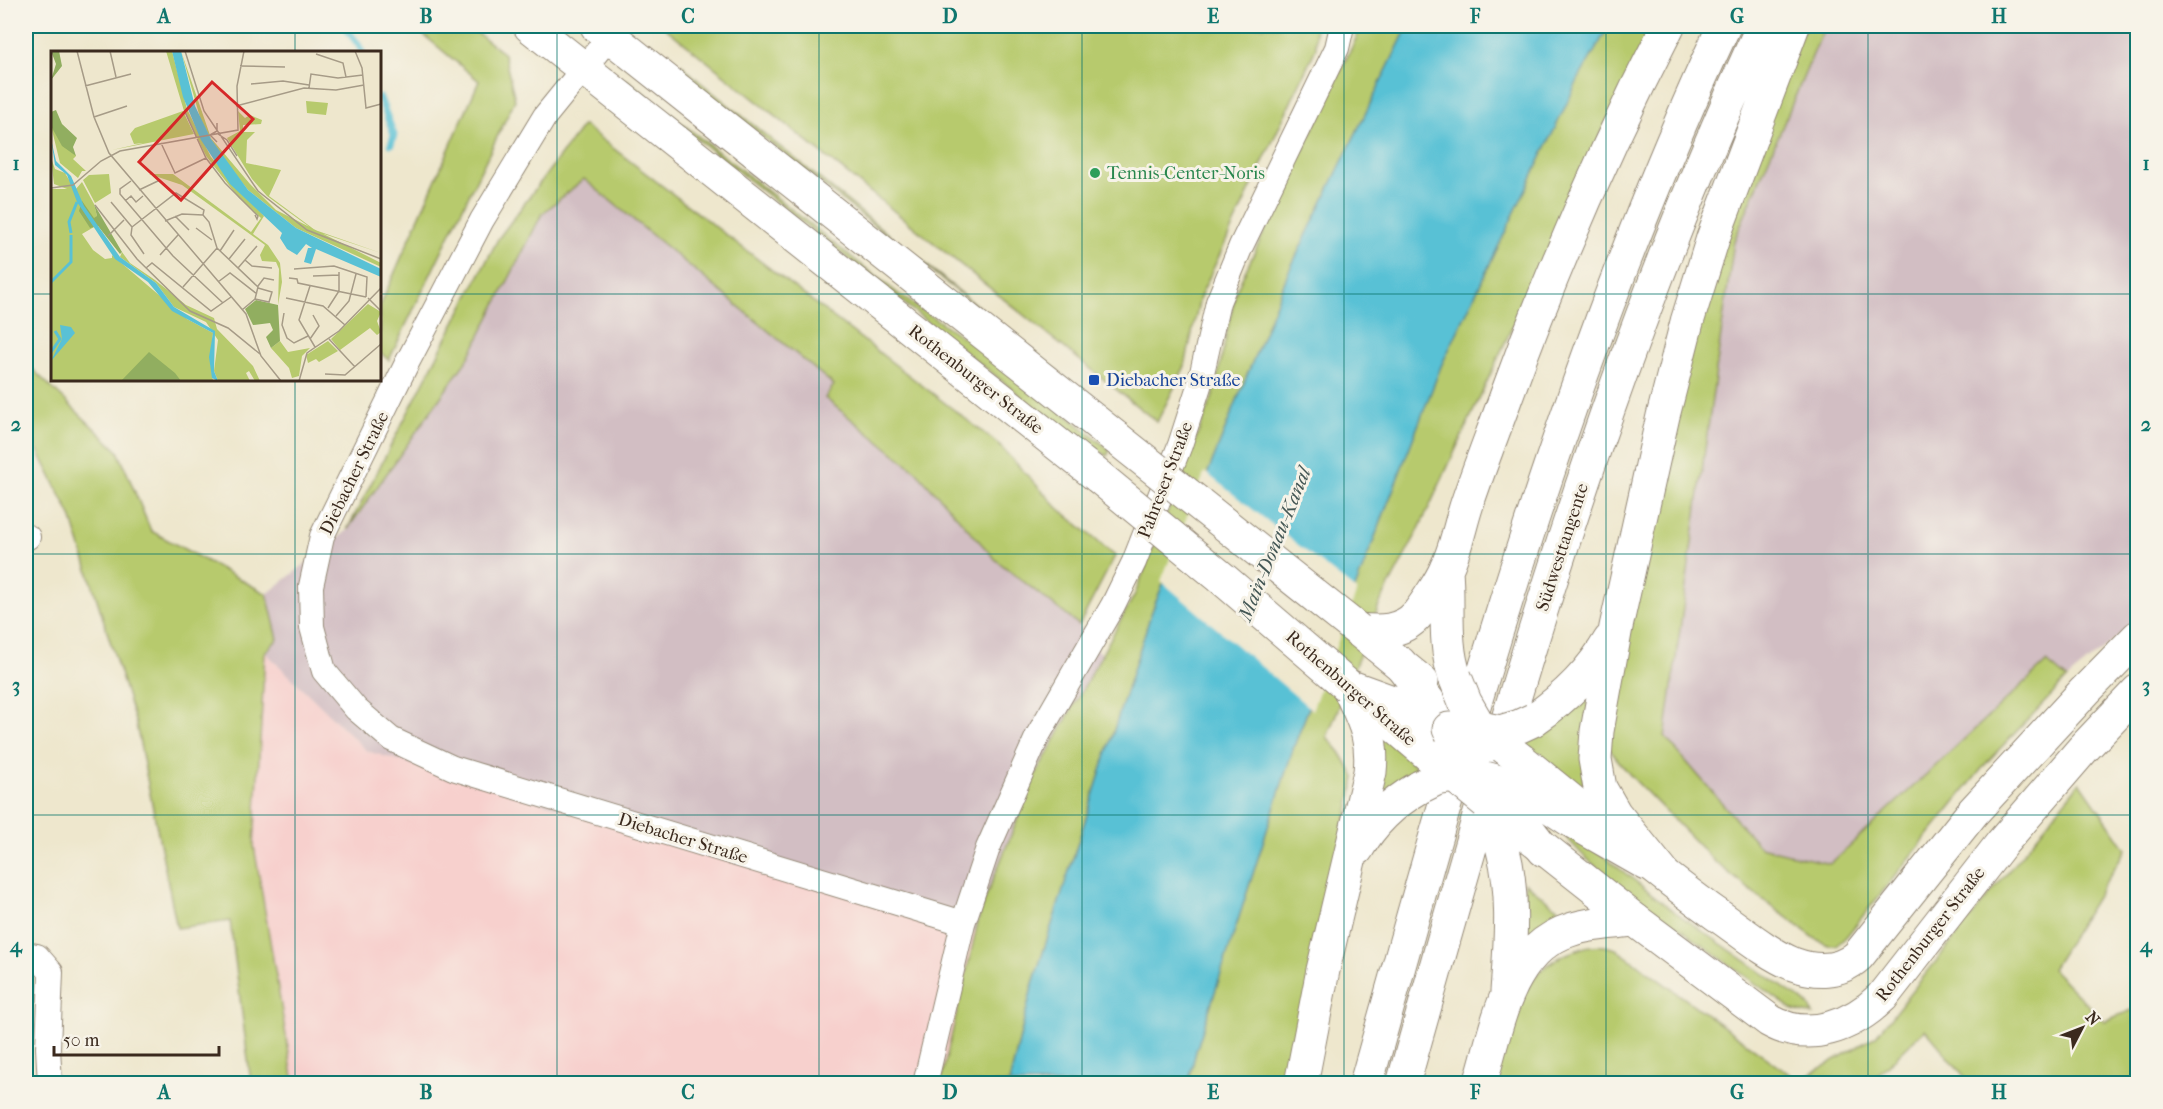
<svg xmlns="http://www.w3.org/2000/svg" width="2163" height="1109" viewBox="0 0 2163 1109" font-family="'IM FELL French Canon',serif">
  <rect width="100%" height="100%" fill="#f7f3e8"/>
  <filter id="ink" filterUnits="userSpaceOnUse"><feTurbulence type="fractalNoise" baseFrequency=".0167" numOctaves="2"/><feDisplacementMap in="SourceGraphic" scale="12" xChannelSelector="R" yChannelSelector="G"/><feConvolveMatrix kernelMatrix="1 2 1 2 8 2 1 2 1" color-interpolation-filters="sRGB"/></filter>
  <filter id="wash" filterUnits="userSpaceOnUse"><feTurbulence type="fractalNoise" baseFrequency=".008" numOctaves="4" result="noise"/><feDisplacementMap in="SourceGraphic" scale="24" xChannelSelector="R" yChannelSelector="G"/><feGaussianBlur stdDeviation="1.35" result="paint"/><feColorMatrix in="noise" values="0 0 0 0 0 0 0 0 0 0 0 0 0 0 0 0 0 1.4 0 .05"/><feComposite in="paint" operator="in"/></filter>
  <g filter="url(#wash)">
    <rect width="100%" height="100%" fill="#eee7cd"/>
    <path fill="#f7d0cd" d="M 265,652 L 367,751 L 976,931 L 940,1083 L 294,1083 L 254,846 Z"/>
    <path fill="#d2bec3" d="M 1825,26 L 2137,26 L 2137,621 L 2067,679 L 2047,662 L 1830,864 L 1760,847 L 1665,737 L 1734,241 Z
      M 584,179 L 834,385 L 826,398 L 916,471 L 996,560 L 1079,625 L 1102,655 L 1035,776 L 981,909 L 976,931 L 367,751 L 265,652 L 278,639 L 267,594 L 348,530 L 469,357 L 542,214 Z"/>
    <path fill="#b7ca6d" stroke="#797a46" stroke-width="1.5" d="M 413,26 L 468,26 L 504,54 L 515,100 L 389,360 L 380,353 L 380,306 L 479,81 Z
      M 663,26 L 1315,26 L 1316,48 L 1200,297 L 1185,366 L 1157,422 Z
      M 1362,26 L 1408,26 L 1289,271 L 1151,614 L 1032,987 L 1009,1083 L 940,1084 L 981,909 L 1035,776 L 1135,594 L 1214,393 L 1236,291 Z
      M 1609,26 L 1651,26 L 1419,529 L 1380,603 L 1327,737 L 1340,752 L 1355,777 L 1291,1083 L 1188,1084 L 1196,1051 L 1294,746 L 1441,366 L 1579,78 Z
      M 1804,26 L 1825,26 L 1734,241 L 1665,737 L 1760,847 L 1830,864 L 2047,662 L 2067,679 L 1988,761 L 1846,937 L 1837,945 L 1828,945 L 1816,939 L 1759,897 L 1715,862 L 1630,775 L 1609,749 L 1607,731 L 1711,257 Z
      M 681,64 L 700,82 L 1059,372 L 677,69 Z
      M 627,80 L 901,296 L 991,356 L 1110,450 L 1107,456 L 1036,408 L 624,81 Z
      M 583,125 L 997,443 L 1058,508 L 1115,556 L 1079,625 L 996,560 L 916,471 L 825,398 L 834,385 L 584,179 L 542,214 L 469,357 L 347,530 L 498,239 Z
      M 26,363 L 118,451 L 151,531 L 267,594 L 278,639 L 265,652 L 254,846 L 294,1083 L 251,1083 L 230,921 L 177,928 L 136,724 L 71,516 L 26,427 Z
      M 1588,689 L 1592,799 L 1519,743 Z
      M 1378,732 L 1420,770 L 1384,799 L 1370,799 Z
      M 2080,782 L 2126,849 L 2052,969 L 2104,1021 L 2137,1008 L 2137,1083 L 1970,1083 L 1925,1029 L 1869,1083 L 1493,1084 C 1504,1053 1515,1005 1533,979 C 1541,968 1555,959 1567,954 C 1584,946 1598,942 1616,949 L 1799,1081 L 1876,1036 Z
      M 1551,815 L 1675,912 L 1810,1006 L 1813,1015 L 1793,1010 C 1753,982 1713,953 1674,924 C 1630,893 1578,862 1551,815 Z
      M 1525,883 L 1561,911 L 1562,915 L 1560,918 L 1538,927 L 1528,937 L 1525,937 Z"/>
    <path fill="#59c1d5" stroke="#4a767a" stroke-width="1.5" d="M 1408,26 L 1609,26 L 1579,78 L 1441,366 L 1294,746 L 1196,1051 L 1188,1083 L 1009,1084 L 1032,987 L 1151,614 L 1289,271 Z"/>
    <path fill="#eee7cd" d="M 1205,472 L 1357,591 L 1312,710 L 1161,581 Z"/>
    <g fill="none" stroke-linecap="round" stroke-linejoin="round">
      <path stroke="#59c1d5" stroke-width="7" d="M 344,26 L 358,44 L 362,52
        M 380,98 L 394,135 L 391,144"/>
    </g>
  </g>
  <g filter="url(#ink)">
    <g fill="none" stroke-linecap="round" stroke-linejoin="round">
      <defs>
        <path id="street" d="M 610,36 L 545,116 L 482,220 L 407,363 L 322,536 L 311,586 L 312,627 L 324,671 L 356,709 L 391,739 L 453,768 L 963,923
          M 26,538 L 28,537
          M 26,954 L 37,956 L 51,972 L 48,1048 L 50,1084
          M 925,1084 L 963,923 L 988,848 L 1038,735 L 1113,605 L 1134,562 L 1180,445 L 1199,386 L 1218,302 L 1241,246 L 1337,48 L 1342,26"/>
        <path id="secondary" d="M 1349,687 L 1430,756
          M 1521,760 C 1586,812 1649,866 1716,914 C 1741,931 1765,952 1793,964 C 1815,972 1839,973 1858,956 L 1973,812 L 2085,691 L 2138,637
          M 1522,831 L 1635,920 L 1770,1021 C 1809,1043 1852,1026 1882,997 L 2002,843 L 2083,749 L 2138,691"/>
        <path id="primary" d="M 530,26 L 1099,477
          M 597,26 L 1115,437
          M 1358,630 L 1422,682"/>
        <path id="highway" d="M 1446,570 C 1449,605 1443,644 1455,677
          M 1358,630 C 1379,632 1401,633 1417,615 C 1425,605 1441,581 1446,569 C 1456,549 1460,525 1467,504 C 1479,468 1493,433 1506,397 C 1552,270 1606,146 1668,26
          M 1400,663 L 1449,729
          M 1348,686 L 1395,703 L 1418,721 L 1449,729
          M 1533,720 C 1565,698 1591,673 1610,640
          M 1503,783 L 1540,800 L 1570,820 L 1647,864
          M 1503,783 L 1527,828 L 1544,850
          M 1486,802 C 1492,817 1499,833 1503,850 C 1515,895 1510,946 1507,992
          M 1357,849 C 1372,823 1394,802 1420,787
          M 1662,872 L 1615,814 L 1600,788 L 1595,759 L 1597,731 L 1616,627 L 1663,416 L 1687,322 L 1713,238 L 1793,26
          M 1301,1084 L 1323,970 L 1370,772 C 1374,735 1362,718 1348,686
          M 1366,1084 C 1466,725 1566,364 1724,26
          M 1403,1084 C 1504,725 1605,364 1763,26
          M 1480,1084 C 1496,1032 1506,957 1562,933 C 1585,923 1611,923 1635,920"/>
      </defs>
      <use href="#street" stroke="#948876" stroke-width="26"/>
      <use href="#secondary" stroke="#948876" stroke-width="35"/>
      <use href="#primary" stroke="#948876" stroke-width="35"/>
      <use href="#highway" stroke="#948876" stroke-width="35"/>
      <use href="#street" stroke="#fff" stroke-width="24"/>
      <use href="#secondary" stroke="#fff" stroke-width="33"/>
      <use href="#primary" stroke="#fff" stroke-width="33"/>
      <use href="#highway" stroke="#fff" stroke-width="33"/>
      <defs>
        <path id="secondary-bridge" d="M 1480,728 L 1521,760
          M 1430,756 L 1486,802"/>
        <path id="primary-bridge" d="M 1115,437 L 1358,630
          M 1099,477 L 1223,579 L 1348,686"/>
        <path id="highway-bridge" d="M 1455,677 L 1465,702 L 1480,728 L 1485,746
          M 1503,783 L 1474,775 L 1449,729 L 1480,728 L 1500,732 L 1520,726 L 1533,720
          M 1420,787 L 1436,779 L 1454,776"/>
      </defs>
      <use href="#secondary-bridge" stroke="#948876" stroke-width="35" stroke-linecap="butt"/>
      <use href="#primary-bridge" stroke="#948876" stroke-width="35" stroke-linecap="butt"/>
      <use href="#highway-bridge" stroke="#948876" stroke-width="35" stroke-linecap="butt"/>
      <use href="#secondary-bridge" stroke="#fff" stroke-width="33"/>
      <use href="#primary-bridge" stroke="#fff" stroke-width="33"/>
      <use href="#highway-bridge" stroke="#fff" stroke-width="33"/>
    </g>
  </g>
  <path fill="none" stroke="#0f766e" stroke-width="1.5" stroke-opacity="0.55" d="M 295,26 L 295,52M 557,26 L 557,1084M 819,26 L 819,1084M 1082,26 L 1082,1084M 1344,26 L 1344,1084M 1606,26 L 1606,1084M 1868,26 L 1868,1084M 26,294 L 52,294M 380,294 L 2138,294M 295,380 L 295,1084M 26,554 L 2138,554M 26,815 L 2138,815"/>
  <circle fill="#2e9e5b" stroke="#f7f3e8" stroke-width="2" cx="1095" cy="173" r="6"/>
  <rect fill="#1a4fb4" stroke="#f7f3e8" stroke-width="2" x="1088" y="374" width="12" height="12" rx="3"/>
  <g text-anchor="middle" stroke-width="6" stroke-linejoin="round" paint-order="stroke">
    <g font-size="18" fill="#27864d" stroke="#f7f3e8" text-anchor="start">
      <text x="1107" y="179">Tennis-Center-Noris</text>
    </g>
    <g font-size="18" fill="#3b2a1e" stroke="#f7f3e8">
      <text transform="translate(976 379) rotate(38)" y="6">Rothenburger Straße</text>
      <text transform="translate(354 473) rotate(-64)" y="6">Diebacher Straße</text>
      <text transform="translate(1165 480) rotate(-69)" y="6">Pahreser Straße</text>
      <text transform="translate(1562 547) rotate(-72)" y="6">Südwesttangente</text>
      <text transform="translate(1351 688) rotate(41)" y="6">Rothenburger Straße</text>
      <text transform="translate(683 838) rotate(17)" y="6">Diebacher Straße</text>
      <text transform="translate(1930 934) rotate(-52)" y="6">Rothenburger Straße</text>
    </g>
    <g font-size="18" fill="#164399" stroke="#f7f3e8" text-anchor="start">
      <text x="1106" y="386">Diebacher Straße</text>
    </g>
    <g font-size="20" font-style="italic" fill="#445755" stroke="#f7f3e8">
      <text transform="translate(1274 544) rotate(-68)" y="7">Main-Donau-Kanal</text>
    </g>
  </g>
  <g transform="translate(51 51)">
    <rect width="330" height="330" fill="#eee7cd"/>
    <path d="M 115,0 L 121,0 L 136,58 L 160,106 L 213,165 L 202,183 L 217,194 L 229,212 L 231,231 L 227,254 L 228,218 L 225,211 L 211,210 L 209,204 L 214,194 L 131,134 L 98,123 L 122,123 L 200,181 L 210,167 L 188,147 L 155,105 L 133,60 ZM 130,0 L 160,87 L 199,133 L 225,159 L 330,212 L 330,216 L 245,177 L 197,139 L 168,102 L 150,70 ZM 255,50 L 277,52 L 275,64 L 256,62 ZM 132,60 L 143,83 L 61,99 L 92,92 L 83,93 L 79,83 L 84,77 ZM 187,60 L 194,67 L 199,64 L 211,69 L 210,73 L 192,74 L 192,81 L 204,81 L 196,89 L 195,112 L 230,119 L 218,145 L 264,179 L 330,202 L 264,180 L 216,145 L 201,128 L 176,87 L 189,80 ZM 0,75 L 25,105 L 22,108 L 35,120 L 31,120 L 27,127 L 9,112 ZM 0,107 L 4,118 L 14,122 L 24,139 L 31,131 L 43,153 L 46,165 L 43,176 L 31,183 L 42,199 L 54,208 L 61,207 L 61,204 L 136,268 L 162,282 L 159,309 L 162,330 L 0,330 L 0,138 L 16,138 L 3,133 ZM 58,123 L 60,142 L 44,152 L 32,129 L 38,124 ZM 71,201 L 79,212 L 104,229 L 135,254 L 163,267 L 166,278 L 202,315 L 209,330 L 204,330 L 198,320 L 195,322 L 199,330 L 167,330 L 163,320 L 167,289 L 155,271 L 123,256 L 105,232 L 69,206 ZM 317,253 L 330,261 L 326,270 L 330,281 L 326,284 L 319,277 L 289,299 L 280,288 ZM 229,290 L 237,301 L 259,297 L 251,305 L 248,325 L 241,327 L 238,317 L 220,297 ZM 277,290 L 287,300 L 268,311 L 265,308 L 257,312 L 255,304 Z" fill="#b7ca6d"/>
    <path d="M 0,0 L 8,0 L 11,15 L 0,29 L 5,13 ZM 5,59 L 11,73 L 26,87 L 22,96 L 25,105 L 11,95 L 0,75 L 0,61 ZM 31,150 L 43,167 L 46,165 L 43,153 L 71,201 L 69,203 L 47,175 L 39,177 L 28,160 ZM 205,249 L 227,254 L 229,290 L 220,297 L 215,286 L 222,279 L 219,272 L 202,274 L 194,258 ZM 98,301 L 124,322 L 130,330 L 70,330 Z" fill="#91ae60"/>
    <path d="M 121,0 L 130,0 L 144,55 L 160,88 L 197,139 L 245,177 L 330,218 L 330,226 L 265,198 L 260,213 L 253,211 L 257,197 L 261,197 L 255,193 L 246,204 L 236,198 L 229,187 L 231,182 L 179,133 L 150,89 L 132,46 ZM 0,88 L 5,110 L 20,125 L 33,155 L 69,206 L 105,232 L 123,256 L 164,280 L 163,320 L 167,330 L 161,327 L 158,306 L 162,282 L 121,260 L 97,231 L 64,208 L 26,151 L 16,124 L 4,114 ZM 9,274 L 20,276 L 24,282 L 0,310 L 11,288 Z" fill="#59c1d5"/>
    <path fill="none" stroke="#59c1d5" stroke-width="3" d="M 20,182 L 18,171 L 26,151M 0,231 L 20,211 L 20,184M 0,301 L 9,288 L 4,280"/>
    <path fill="none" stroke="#a69b87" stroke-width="1.5" d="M 26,0 L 43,66 L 58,102 L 195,263 L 210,305 L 230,330M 59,0 L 65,26M 134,0 L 153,60 L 207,140 L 256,179 L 330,208M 304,0 L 311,17 L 315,57 L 330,53M 265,3 L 292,12 L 295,26M 189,15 L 234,16M 200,33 L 232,30 L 258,34M 34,35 L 80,23M 258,37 L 260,23 L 287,27 L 312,24M 185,55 L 253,37 L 285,39 L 313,34M 134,61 L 155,107 L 174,132 L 207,165 L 206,168 L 204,164M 43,66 L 76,55M 166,72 L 166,80 L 159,84 L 166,91M 167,83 L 176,89 L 186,105M 110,92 L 124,122 L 155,107M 80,130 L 69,138 L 69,143 L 122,205 L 172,252M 0,137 L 22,134 L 50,110 L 69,100 L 187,79 L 186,35 L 193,0M 88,139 L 109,129M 74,150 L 80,145 L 85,151 L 92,145M 60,151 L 81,176M 44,154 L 86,208 L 139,260 L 177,277 L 209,303M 124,165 L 138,179M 114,170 L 131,163 L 152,164 L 158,171 L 166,197M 81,176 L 125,142 L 153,159 L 152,164M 81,176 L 80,184 L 93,203M 145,177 L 161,189M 57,185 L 73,169M 169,200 L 183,179M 109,204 L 127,184M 178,208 L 194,188M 194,209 L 201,215 L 221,217M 95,217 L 101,212 L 160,260 L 180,246M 187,217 L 206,195M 243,218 L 283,215 L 316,226 L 315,246M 262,225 L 288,224M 238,227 L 246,228 L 247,232 L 315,246M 167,231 L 179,222 L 206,243M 207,235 L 213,227 L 223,229M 259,235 L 248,269 L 264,296M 132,236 L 166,197 L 207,236 L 204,248 L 191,259M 235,247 L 272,255 L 294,274M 317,247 L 330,260M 204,248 L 218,251 L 221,241 L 207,237M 277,257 L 288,240 L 288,221M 233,262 L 231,274 L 236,287 L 243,292 L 257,285M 285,265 L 298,250 L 305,223M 259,288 L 268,275 L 262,264M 278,288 L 304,316M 274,323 L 294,324 L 330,293M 248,330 L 256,302 L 288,280 L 330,237"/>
    <path fill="#d62828" fill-opacity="0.15" stroke="#d62828" stroke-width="3" d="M 161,31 L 202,68 L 130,149 L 88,111 Z"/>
    <rect width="330" height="330" fill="none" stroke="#3b2a1e" stroke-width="3"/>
  </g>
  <rect width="2163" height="1109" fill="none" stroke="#f7f3e8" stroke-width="66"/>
  <g transform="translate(2082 1028) rotate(48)" stroke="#f7f3e8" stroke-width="4.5" paint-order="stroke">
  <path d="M0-4.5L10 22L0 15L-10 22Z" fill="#3b2a1e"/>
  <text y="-9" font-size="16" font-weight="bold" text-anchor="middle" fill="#3b2a1e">N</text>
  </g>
  <path d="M54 1046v9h165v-9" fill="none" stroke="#3b2a1e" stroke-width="3"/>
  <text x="63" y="1046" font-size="18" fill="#3b2a1e" stroke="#f7f3e8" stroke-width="4.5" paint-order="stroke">50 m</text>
  <rect x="33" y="33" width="2097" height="1043" fill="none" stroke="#0f766e" stroke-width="2"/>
  <g font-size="20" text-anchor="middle" font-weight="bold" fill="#0f766e">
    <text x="164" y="23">A</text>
    <text x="426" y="23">B</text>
    <text x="688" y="23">C</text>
    <text x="950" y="23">D</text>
    <text x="1213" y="23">E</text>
    <text x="1475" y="23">F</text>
    <text x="1737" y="23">G</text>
    <text x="1999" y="23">H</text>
    <text x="16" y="170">1</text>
    <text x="2146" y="170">1</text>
    <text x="16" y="431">2</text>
    <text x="2146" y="431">2</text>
    <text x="16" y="692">3</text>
    <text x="2146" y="692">3</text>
    <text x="16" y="952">4</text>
    <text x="2146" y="952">4</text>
    <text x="164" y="1099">A</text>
    <text x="426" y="1099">B</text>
    <text x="688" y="1099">C</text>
    <text x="950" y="1099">D</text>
    <text x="1213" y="1099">E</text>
    <text x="1475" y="1099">F</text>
    <text x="1737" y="1099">G</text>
    <text x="1999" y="1099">H</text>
  </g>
</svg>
